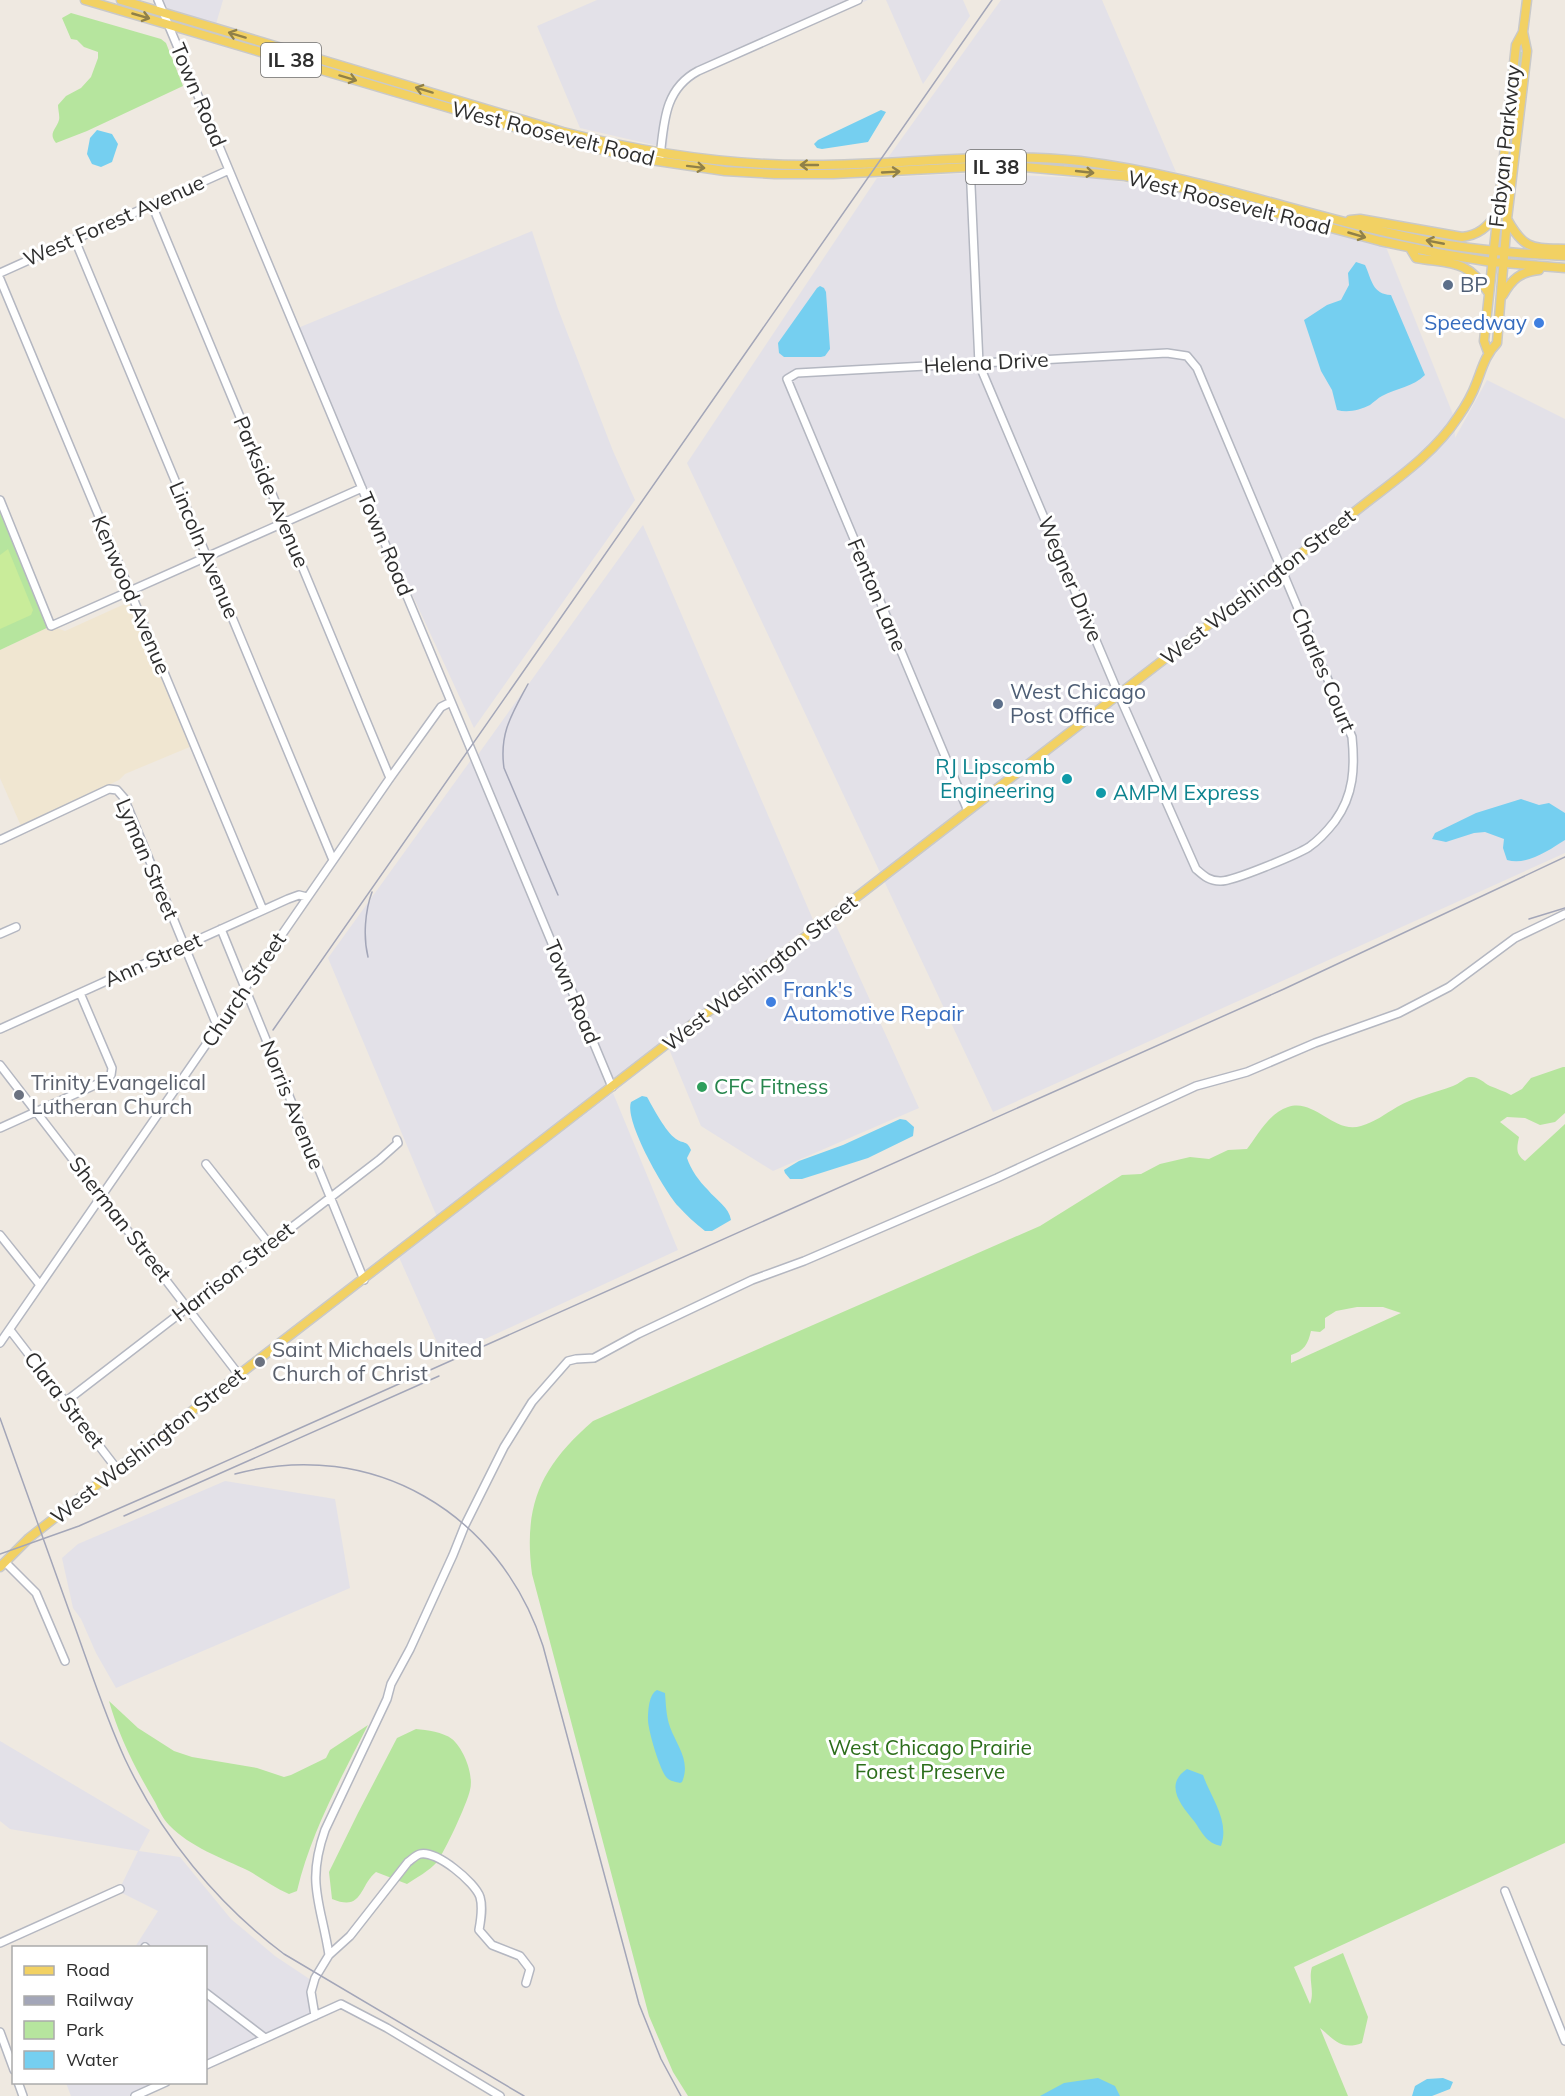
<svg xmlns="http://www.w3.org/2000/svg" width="1565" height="2096" viewBox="0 0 1565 2096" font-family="Mulish,sans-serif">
  <rect width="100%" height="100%" fill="#efe9e1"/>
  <path fill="#e3e1e8" d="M 160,0 L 223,0 L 216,24 L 164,10 Z
    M 597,0 L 868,0 L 701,74 L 683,88 L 671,107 L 667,148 L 580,128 L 537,26 Z
    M 886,0 L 963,0 L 970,16 L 923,84 Z
    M 1001,0 L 1102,0 L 1176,172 L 1105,160 L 1045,155 L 990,153 L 887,159 Z
    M 977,173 L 1101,179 L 1158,187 L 1386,247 L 1454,417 L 1455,438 L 1487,380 L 1565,419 L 1565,853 L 993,1112 L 687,463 L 877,178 Z
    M 532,231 L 558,309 L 613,451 L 635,500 L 474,728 L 386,538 L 298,328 Z
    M 643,525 L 814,922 L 614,1080 L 477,756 Z
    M 471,760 L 607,1086 L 437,1217 L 328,958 Z
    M 834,921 L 919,1108 L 773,1171 L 701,1126 L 669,1049 Z
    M 613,1093 L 678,1250 L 444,1358 L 398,1255 Z
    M 225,1481 L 335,1499 L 350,1588 L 116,1688 L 96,1653 L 81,1619 L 73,1608 L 62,1558 L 78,1544 Z
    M 0,1741 L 150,1830 L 139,1851 L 180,1857 L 231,1919 L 275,1956 L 311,1980 L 312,2014 L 206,2063 L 206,1948 L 135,1947 L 158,1911 L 120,1892 L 120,1888 L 138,1851 L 10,1829 L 0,1821 Z
    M 66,2083 L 161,2083 L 129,2096 L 71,2096 Z"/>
  <path fill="#f0e6d1" d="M 129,602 L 192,746 L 125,774 L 119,780 L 21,826 L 0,778 L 0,650 L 51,626 L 65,631 Z"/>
  <path fill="#b6e59e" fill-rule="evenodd" d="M 71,13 L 161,39 L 166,43 L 183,86 L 87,131 L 56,143 C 48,133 56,130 59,120 C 60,116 58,110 58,105 L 66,96 L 81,88 L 91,77 L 98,58 L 98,52 L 84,47 L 77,40 L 71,39 L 62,18 Z
    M 1519,51 L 1522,52 L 1507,189 L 1509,138 Z
    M 0,500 L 51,626 L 0,650 Z
    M 1563,1067 L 1565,1067 L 1565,1113 L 1555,1122 L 1540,1125 L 1525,1118 L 1507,1117 L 1500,1122 L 1519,1137 C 1517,1147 1515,1154 1525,1161 L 1565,1124 L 1565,1843 L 1294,1967 L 1310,2004 C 1315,1991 1308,1980 1312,1967 L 1343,1953 L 1368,2017 L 1362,2043 C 1341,2051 1334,2039 1320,2028 L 1348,2096 L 688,2096 L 673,2072 L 649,2016 L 532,1574 C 523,1505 541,1466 593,1421 L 1040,1226 L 1122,1175 L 1141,1174 L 1160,1164 L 1190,1157 L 1209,1159 L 1228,1150 L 1247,1149 C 1258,1135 1269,1113 1288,1107 C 1315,1098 1333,1134 1361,1126 C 1375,1122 1385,1114 1397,1107 C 1414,1097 1435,1093 1453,1086 C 1459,1084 1464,1078 1470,1077 C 1478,1076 1483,1082 1490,1086 C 1497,1089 1504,1091 1511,1095 L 1522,1089 L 1531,1078 ZM 1357,1307 L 1383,1307 L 1401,1313 L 1291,1363 L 1291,1355 C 1304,1351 1308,1344 1311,1331 L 1320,1332 L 1325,1328 L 1325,1318 L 1336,1311 Z
    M 109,1701 L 138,1728 L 174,1751 L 192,1757 L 257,1768 L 284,1777 L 291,1775 L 326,1758 L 330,1750 L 368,1725 C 341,1778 311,1832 297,1891 L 289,1894 C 275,1888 263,1879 249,1871 C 222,1858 190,1847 169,1825 C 163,1819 159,1810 155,1802 C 136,1770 119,1737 109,1701 Z
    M 416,1729 C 427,1730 443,1732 452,1739 C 464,1749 474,1775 470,1790 C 467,1804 445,1851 437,1862 C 429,1871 416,1878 407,1884 L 376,1872 C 359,1886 363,1912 332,1899 L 329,1872 L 358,1813 L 397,1738 Z"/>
  <path fill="#c9ec9a" d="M 8,549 L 33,610 L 31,615 L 0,629 L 0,555 Z"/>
  <path fill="#75cff0" d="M 881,110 L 886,112 L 868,142 L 822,149 L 817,148 L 814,144 L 818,140 Z
    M 97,130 L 112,134 L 118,144 L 112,162 L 101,167 L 92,164 L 87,154 L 90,138 Z
    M 1356,262 L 1365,265 C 1372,280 1372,294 1391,295 L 1425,375 C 1413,387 1397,388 1382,396 C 1378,398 1374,402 1370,405 C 1360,410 1348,413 1337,410 L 1332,390 L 1321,371 L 1304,320 L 1327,305 L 1341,300 L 1349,285 L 1348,273 Z
    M 820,286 L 824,288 L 826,292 L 830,349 L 825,356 L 821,357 L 784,357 L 779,353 L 778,343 L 817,288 Z
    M 1521,799 L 1539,805 L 1549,803 L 1565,813 L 1565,840 C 1549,850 1527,866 1507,860 L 1503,848 L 1504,839 L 1485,832 L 1474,833 L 1446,842 L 1432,839 L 1435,833 L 1476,813 Z
    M 642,1096 L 647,1097 C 654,1109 665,1131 676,1139 C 683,1144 687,1140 691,1150 L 687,1158 C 691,1170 699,1181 708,1190 C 716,1200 729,1207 731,1220 L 712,1231 L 705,1231 C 695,1223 686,1215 678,1206 C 664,1190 624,1121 631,1102 Z
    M 900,1119 L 906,1120 L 914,1127 L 913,1136 L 868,1158 L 802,1179 L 790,1179 L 785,1173 L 784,1170 L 799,1161 L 843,1145 Z
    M 657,1690 L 665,1693 C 666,1704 666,1716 670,1727 C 677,1746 691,1761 682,1782 L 680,1783 C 676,1782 670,1781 667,1778 C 660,1771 648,1730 648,1720 C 648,1710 649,1694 657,1690 Z
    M 1187,1769 L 1203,1775 C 1211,1798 1230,1821 1221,1846 C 1206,1843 1202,1832 1194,1821 C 1182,1806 1163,1785 1187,1769 Z
    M 1098,2078 L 1115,2086 L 1120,2096 L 1040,2096 L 1064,2083 Z
    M 1443,2078 L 1453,2082 L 1450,2089 L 1432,2096 L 1412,2096 L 1415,2086 L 1427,2079 Z"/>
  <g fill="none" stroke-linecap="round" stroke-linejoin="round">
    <defs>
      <path id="minor" d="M 158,0 L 612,1087
        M 660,157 C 664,123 664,89 698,71 L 858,0
        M 152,205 L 390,778
        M 75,240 L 333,860
        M 0,273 L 229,170
        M 0,279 L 263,910
        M 0,500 L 51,626 L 362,488
        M 968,811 L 787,379 L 797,373 L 1167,353 L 1187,356 L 1197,368 L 1352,737 C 1355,767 1354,795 1335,821 C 1328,830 1319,840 1309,847 C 1298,854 1232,882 1220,881 C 1209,881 1204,876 1196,869 L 1119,695 L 979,364 L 970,164
        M 0,840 L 109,789 L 117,790 L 124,798 L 218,1028
        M 221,929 L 364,1280
        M 0,934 L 16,927
        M 0,1029 L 288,899 L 299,895 L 307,897
        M 0,1065 L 239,1375
        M 0,1128 L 106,1080 L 111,1075 L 112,1068 L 80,993
        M 206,1164 L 270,1245
        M 0,1235 L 40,1285
        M 10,1330 L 117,1469
        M 0,1343 L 390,778 L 441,707 L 451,702
        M 65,1402 L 379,1160 L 398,1143 L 397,1140
        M 5,1562 L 36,1593 L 65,1661
        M 1505,1891 L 1565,2041
        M 0,1943 L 120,1889
        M 145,1947 L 146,1948
        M 329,1955 C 321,1903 306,1884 325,1830 L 387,1699 L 391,1684 L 410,1649 L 453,1555 L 465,1525 L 504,1447 L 532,1402 L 568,1361 L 576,1359 L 594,1358 L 638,1334 L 752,1280 L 804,1261 L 997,1178 L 1196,1086 L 1247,1072 L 1315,1043 L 1399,1013 L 1449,987 L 1515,938 L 1565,914
        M 206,1993 L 265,2038
        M 315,2016 L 311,1992 L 315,1978 L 329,1955 L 350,1936 L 408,1862 C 411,1860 416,1855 420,1854 C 436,1850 475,1882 480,1897 C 483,1907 481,1919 479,1930 L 492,1945 L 520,1956 L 530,1969 L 526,1983
        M 0,2032 L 14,2070
        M 206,2065 L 341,2004 L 387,2028 L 500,2096
        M 18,2082 L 23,2096
        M 135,2096 L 166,2082"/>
      <path id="major" d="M 85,0 L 531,132 L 631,157 L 725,171 L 775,174 L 833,174 L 970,167 L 1024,167 L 1125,176 L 1178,187 L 1380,241 L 1437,253 L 1492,262 L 1565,268
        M 121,0 L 563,132 C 646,153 730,166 815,165 C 904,165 992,151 1080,161 C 1203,176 1318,221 1438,243 C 1480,251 1522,254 1565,256
        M 1507,219 C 1524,250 1532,248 1565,249
        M 1350,220 L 1360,219 L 1462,237 C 1479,235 1487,227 1497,214
        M 1410,248 L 1416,258 C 1451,264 1467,259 1488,292
        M 1503,295 C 1512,279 1520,272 1539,270
        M 1488,352 L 1484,341 L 1516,45 L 1523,32
        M 0,1567 L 29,1538 L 117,1469 L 1352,514 C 1389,484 1432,457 1458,417 C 1465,407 1472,395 1476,384 C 1482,369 1485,355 1497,343 L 1507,219 L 1527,51 L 1523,32 L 1527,0"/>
    </defs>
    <use href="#minor" stroke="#b4b7c1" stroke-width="10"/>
    <use href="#major" stroke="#c9c9c9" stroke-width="11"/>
    <use href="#minor" stroke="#fff" stroke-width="7"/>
    <use href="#major" stroke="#f2d163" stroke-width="8"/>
    <path stroke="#a3a6b8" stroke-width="1.5" d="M 528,684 C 512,714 499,733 504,768 L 558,895
      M 1529,919 L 1565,908
      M 368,957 C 363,937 365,911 372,892
      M 273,1030 L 992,0
      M 0,1418 C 24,1485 48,1552 72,1619 C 89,1665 104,1714 125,1759 C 161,1835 217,1904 284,1954 L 524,2096
      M 235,1474 C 372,1437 500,1513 543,1646 L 639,2004 L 661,2059 L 681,2096
      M 124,1516 L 439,1376
      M 0,1554 L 79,1526 L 177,1483 L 1284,989 L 1565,857"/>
  </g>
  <defs><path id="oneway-shaft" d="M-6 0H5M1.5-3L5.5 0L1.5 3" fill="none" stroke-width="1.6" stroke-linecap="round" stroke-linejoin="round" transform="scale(1.5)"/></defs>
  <g stroke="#908048">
    <use href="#oneway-shaft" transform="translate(141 16) rotate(16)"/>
    <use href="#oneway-shaft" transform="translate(237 35) rotate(-163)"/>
    <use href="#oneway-shaft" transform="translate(348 78) rotate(17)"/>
    <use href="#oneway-shaft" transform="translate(424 90) rotate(-163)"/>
    <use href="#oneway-shaft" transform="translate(809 165) rotate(-180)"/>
    <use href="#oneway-shaft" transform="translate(696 167) rotate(7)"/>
    <use href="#oneway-shaft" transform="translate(891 172) rotate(-3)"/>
    <use href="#oneway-shaft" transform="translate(1085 172) rotate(6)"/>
    <use href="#oneway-shaft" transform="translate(1357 235) rotate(16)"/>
    <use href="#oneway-shaft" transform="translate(1435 242) rotate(-169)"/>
  </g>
  <g fill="#5c6f8a" stroke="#fff" stroke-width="2">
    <circle cx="1448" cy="285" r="6"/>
    <circle cx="998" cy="704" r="6"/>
  </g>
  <g fill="#3f7fe0" stroke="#fff" stroke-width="2">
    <circle cx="1539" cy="323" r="6"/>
    <circle cx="771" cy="1002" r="6"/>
  </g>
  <g fill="#0f9aa8" stroke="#fff" stroke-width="2">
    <circle cx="1067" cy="779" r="6"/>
    <circle cx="1101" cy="793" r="6"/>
  </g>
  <circle fill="#2e9e5b" stroke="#fff" stroke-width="2" cx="702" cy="1087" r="6"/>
  <g fill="#6b7280" stroke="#fff" stroke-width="2">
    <circle cx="19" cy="1095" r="6"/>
    <circle cx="260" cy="1362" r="6"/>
  </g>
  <g text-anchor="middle" stroke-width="6" stroke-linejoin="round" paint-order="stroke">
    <g fill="#fff" stroke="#6d6d6d" stroke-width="1.5">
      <rect x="261" y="43" width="60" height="34" rx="4.5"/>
      <rect x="966" y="150" width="60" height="34" rx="4.5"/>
    </g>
    <g font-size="20" font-weight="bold" fill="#2e2e2e">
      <text x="291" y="67">IL 38</text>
      <text x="996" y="174">IL 38</text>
    </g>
    <g font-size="21" fill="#2e2e2e" stroke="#fff">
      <text transform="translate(198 95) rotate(67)" y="7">Town Road</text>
      <text transform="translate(553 134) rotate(14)" y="7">West Roosevelt Road</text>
      <text transform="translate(1505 146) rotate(-84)" y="7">Fabyan Parkway</text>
      <text transform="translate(1229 203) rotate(14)" y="7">West Roosevelt Road</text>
      <text transform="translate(114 221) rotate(-24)" y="7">West Forest Avenue</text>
      <text transform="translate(986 363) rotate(-3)" y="7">Helena Drive</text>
      <text transform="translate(271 492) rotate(67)" y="7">Parkside Avenue</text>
      <text transform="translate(385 544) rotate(67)" y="7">Town Road</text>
      <text transform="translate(204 550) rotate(67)" y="7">Lincoln Avenue</text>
      <text transform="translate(1070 579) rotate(67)" y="7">Wegner Drive</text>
      <text transform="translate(1258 587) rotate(-38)" y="7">West Washington Street</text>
      <text transform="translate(131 595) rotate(67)" y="7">Kenwood Avenue</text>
      <text transform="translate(877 595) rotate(67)" y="7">Fenton Lane</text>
      <text transform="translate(1323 670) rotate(67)" y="7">Charles Court</text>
      <text transform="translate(147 859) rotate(67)" y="7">Lyman Street</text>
      <text transform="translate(153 960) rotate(-24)" y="7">Ann Street</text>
      <text transform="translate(760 973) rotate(-38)" y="7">West Washington Street</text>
      <text transform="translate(244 990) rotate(-56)" y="7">Church Street</text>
      <text transform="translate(572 992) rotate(67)" y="7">Town Road</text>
      <text transform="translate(292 1105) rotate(68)" y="7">Norris Avenue</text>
      <text transform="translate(120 1219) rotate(52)" y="7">Sherman Street</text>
      <text transform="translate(233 1272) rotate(-38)" y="7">Harrison Street</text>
      <text transform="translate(64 1400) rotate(52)" y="7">Clara Street</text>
      <text transform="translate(148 1446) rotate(-38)" y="7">West Washington Street</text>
    </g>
    <g font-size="21" fill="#4e5e75" stroke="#fff" text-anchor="start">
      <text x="1460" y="292">BP</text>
      <text x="1010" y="699">West Chicago<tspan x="1010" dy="24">Post Office</tspan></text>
    </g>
    <g font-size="21" fill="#366cbe" stroke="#fff" text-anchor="end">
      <text x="1527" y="330">Speedway</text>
      <text x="783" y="997" text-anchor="start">Frank's<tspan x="783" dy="24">Automotive Repair</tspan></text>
    </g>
    <g font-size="21" fill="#0d838f" stroke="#fff" text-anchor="end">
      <text x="1055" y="774">RJ Lipscomb<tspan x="1055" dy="24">Engineering</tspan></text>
      <text x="1113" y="800" text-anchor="start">AMPM Express</text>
    </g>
    <g font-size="21" fill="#5b616d" stroke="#fff" text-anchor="start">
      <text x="31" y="1090">Trinity Evangelical<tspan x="31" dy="24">Lutheran Church</tspan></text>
      <text x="272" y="1357">Saint Michaels United<tspan x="272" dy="24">Church of Christ</tspan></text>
    </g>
    <g font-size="21" fill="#27864d" stroke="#fff" text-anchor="start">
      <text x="714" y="1094">CFC Fitness</text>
    </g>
    <g font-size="21" fill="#2c6e1b" stroke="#fff">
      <text x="930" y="1755">West Chicago Prairie<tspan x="930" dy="24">Forest Preserve</tspan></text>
    </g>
  </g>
  <rect x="12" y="1946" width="195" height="138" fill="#ffffff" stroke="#ababab" stroke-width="1.5"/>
  <rect x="24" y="1966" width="30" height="9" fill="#f2d163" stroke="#ababab" stroke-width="1.5"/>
  <text x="66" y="1976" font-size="18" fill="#2e2e2e">Road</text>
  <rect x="24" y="1996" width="30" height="9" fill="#a3a6b8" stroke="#ababab" stroke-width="1.5"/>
  <text x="66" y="2006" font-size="18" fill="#2e2e2e">Railway</text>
  <rect x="24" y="2021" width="30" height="18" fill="#b6e59e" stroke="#ababab" stroke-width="1.5"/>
  <text x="66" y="2036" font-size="18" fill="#2e2e2e">Park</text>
  <rect x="24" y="2051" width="30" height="18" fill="#75cff0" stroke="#ababab" stroke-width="1.5"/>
  <text x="66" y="2066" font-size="18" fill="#2e2e2e">Water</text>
</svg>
